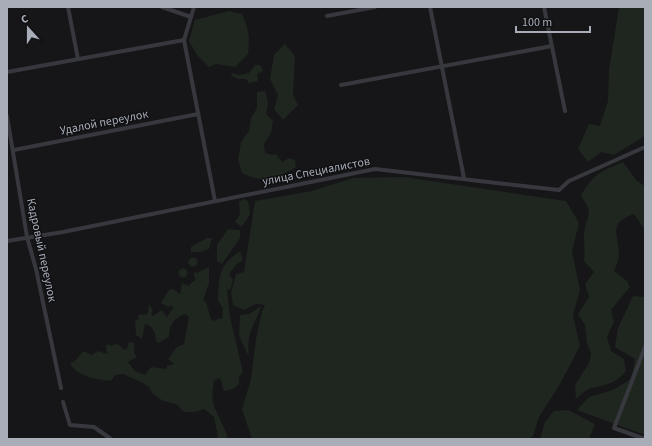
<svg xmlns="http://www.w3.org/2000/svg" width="652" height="446" viewBox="0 0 652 446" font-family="'Source Sans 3',sans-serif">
  <rect width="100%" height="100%" fill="#161618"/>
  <path fill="#1e261f" d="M 619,7 L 645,7 L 645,136 L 614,155 L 601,152 L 588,162 L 578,149 L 589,124 L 600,126 L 608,101 L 609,70 Z
    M 229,11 L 242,14 C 249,28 250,39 248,54 L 235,67 L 216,64 L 209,67 L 197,55 L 189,41 L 195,20 Z
    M 285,44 L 295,56 L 293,95 L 298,105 L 283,120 L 274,109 L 278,95 L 270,79 L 274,55 Z
    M 255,65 L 260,65 L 263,71 L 257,74 L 258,81 L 249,83 L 246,79 L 239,79 L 231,76 L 232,73 L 239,75 L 249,73 Z
    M 265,91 L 268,102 L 266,114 L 273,121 L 271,133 L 264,144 L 265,153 L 273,155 L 276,154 L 282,162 L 289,158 L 295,160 L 296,167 C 277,179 263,184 242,173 L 238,160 L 241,142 L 249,131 L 251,118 L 257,108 L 257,92 Z
    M 623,162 L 637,181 L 645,186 L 645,230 L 634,214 C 608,223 618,234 619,255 C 619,260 616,266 614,271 L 627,281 L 630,287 L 611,310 L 614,322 L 607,337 L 611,351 L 624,359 L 626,371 C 614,385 608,384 592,388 C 587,389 580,395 576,399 L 575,385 L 589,363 L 591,354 L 587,343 L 585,325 L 578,314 L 589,297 L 585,284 L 594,272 L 584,261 C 585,252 584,243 584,235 C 585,214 596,217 581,196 C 592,174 602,171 623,162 Z
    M 404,177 L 566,201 L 579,223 L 572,251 L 580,290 L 573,315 L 580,346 L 560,384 L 539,417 L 533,436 L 528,439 L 252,439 L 242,409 L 251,379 L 256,339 L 262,311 L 265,305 L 256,304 L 244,310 L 233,305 L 231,293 L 236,274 L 244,272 L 255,201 L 312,191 L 353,178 Z
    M 244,199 L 248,201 L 250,214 L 242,227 L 235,222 L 240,214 L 239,202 Z
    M 228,229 L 240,230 L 240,238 L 222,264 L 217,261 L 217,245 Z
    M 207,238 L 212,238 L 209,249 L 200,252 L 191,252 L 191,247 Z
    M 240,251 L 243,260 L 236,265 L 229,274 L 233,280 L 230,290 L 227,289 L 230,317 L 243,372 L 239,377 L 239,384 L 233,389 L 224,391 L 220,378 L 214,380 C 213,388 211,398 214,406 C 218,417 225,427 228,439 L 217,439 L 218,437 L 214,417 L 204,409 L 195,412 L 184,412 L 176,404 L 163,401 L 153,394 L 149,387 L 143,383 L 123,374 L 115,375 L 111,381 C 96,379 83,378 71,366 L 71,363 L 76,360 L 83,351 L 92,355 L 98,351 L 107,354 L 106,346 L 108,344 L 112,346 L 114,344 L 119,345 L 124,350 L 127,349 L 129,342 L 134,343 L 134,353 L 137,357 L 128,362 L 135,371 L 145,375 L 151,367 L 167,369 L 167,366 L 174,364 L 168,359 L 177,347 L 184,344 L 189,317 L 185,314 C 172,319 170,325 169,337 L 158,343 L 156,341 C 155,333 154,326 145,324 L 142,339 L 136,335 L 135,320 L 139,319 L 138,316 L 140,314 L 144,315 L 148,313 L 149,305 L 153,310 L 151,314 L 153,316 L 162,310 L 167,317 L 173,308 L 172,305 L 168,307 L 161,303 L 169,290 L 173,289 L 180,294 L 182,283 L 189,286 L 192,282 L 195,281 L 194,272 L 197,273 L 209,267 L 209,283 L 203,300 L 206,302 L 211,319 L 215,321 L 219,318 L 222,319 L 223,308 L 218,301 C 219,277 218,266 240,251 Z
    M188.5 262a4.5 4.5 0 1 1 9 0a4.5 4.5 0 1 1-9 0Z
    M178.5 273a4.5 4.5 0 1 1 9 0a4.5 4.5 0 1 1-9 0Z
    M 633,296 L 645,297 L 645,435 L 577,410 L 589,397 L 613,390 L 631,379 L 635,359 L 615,347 L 618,328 Z
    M 261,306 C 254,329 246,330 249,357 L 239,336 L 240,315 L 249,314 Z
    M 568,410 L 595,424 L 589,439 L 540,439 L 545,422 L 554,411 Z"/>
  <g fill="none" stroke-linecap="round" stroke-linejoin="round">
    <path stroke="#37383d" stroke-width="4" d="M 68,7 L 78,59
      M 162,7 L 191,17
      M 194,7 L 184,40 L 215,201
      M 430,7 L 464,178
      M 544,7 L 565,111
      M 327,16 L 375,7
      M 7,72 L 184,40
      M 341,85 L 552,46
      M 7,116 L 27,237 L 36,269 L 61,388
      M 14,150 L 198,114
      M 7,241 L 63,232 L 375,169 L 559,190 L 569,181 L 645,147
      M 63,402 L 70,425 L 94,427 L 111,439
      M 645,439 L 614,428 L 645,347"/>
  </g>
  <g text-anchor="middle" stroke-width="3" stroke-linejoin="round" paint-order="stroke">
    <g font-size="12" fill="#a8adb8" stroke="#111113">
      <text transform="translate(104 122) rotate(-11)" y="4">Удалой переулок</text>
      <text transform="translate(316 171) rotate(-11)" y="4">улица Специалистов</text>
      <text transform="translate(42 250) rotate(78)" y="4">Кадровый переулок</text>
    </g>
  </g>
  <rect width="652" height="446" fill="none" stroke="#a8adb8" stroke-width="16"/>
  <g transform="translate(28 28) rotate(339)" stroke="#111113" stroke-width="3" paint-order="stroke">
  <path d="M0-3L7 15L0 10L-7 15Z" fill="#a8adb8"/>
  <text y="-6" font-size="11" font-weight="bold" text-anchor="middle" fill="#a8adb8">С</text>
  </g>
  <path d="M516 26v6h74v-6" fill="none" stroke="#a8adb8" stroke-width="2"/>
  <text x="522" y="26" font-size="12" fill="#a8adb8" stroke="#111113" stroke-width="3" paint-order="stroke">100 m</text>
</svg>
